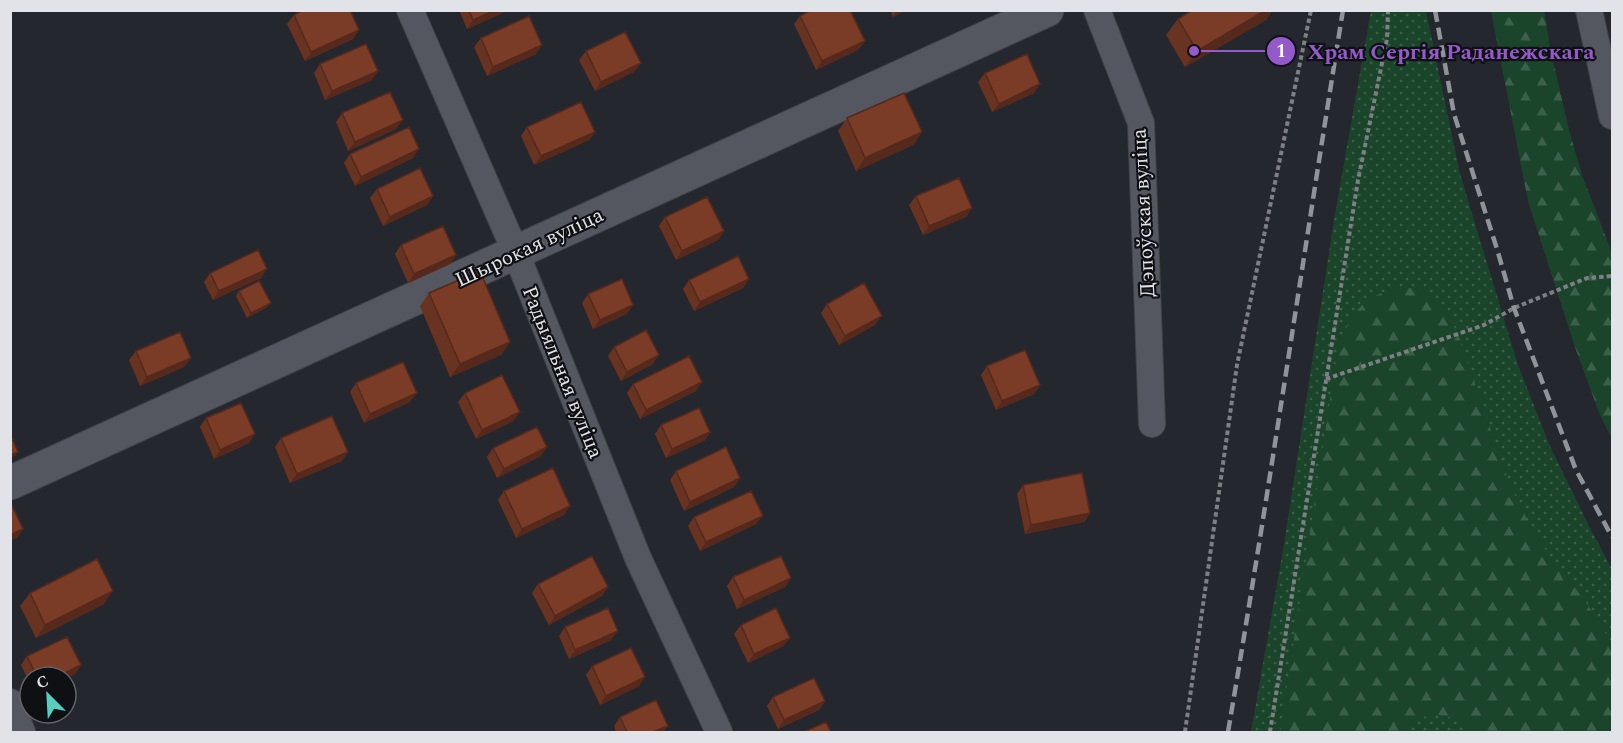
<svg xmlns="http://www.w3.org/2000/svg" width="1623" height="743" viewBox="0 0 1623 743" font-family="Spectral,serif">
  <defs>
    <pattern id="grass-dots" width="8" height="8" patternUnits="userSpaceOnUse" patternTransform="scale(1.5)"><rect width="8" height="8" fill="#1a452a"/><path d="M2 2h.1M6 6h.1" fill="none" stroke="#3b6049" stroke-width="1.8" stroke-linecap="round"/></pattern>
    <pattern id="forest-firs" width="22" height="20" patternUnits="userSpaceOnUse" patternTransform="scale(1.5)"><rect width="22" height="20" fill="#1a452a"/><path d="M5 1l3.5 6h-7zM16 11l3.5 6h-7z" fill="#3b6049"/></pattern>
  </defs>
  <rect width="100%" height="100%" fill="#25272f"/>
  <path fill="url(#grass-dots)" d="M 1371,11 L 1426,11 L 1460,174 L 1518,365 L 1549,444 L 1590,528 L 1612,569 L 1612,732 L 1251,732 L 1284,544 L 1335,214 Z"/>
  <path fill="url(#forest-firs)" d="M 1491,11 L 1544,11 L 1551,52 L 1569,130 L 1582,175 L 1612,253 L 1612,439 L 1600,415 L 1575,347 L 1528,201 Z
    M 1401,287 C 1407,288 1415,288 1420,290 C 1439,297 1450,318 1458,334 L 1509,483 L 1530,525 L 1554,563 L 1584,599 L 1612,643 L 1612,732 L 1474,732 C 1448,711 1426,708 1401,732 L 1280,732 L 1337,353 C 1350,314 1359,297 1401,287 Z"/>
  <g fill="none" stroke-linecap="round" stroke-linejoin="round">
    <defs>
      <path id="street" d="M 410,10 L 516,253 L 638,558 L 719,732
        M 1097,10 L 1141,123 L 1152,424
        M 1589,10 L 1612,116
        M 10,702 L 22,732"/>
      <path id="secondary" d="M 10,483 L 1047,10"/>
    </defs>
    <use href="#street" stroke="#414349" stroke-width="28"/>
    <use href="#secondary" stroke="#414349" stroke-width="35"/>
    <path stroke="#7d7f85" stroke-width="4" stroke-dasharray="4.5 3" stroke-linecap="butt" d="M 1326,379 L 1484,325 L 1514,308 L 1587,278 L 1612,276
      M 1185,732 L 1237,365 L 1311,10
      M 1270,732 L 1358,180 L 1387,39 L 1388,10"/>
    <use href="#street" stroke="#555760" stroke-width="26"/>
    <use href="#secondary" stroke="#555760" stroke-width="33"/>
    <path stroke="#91939a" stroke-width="4.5" stroke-dasharray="12 6" stroke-linecap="butt" d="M 1435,10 L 1454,114 L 1497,249 L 1514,308 L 1576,470 L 1612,537
      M 1228,732 C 1269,492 1304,251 1343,10"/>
  </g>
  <path fill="#693322" d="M 459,10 L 509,10 L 467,29 Z
    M 890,10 L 906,10 L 893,17 Z
    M 1192,10 L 1273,10 L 1266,20 L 1185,67 L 1166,35 L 1178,19 Z
    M 294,15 L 359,30 L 353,39 L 305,61 L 287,24 Z
    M 800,16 L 865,41 L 858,50 L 816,70 L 794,24 Z
    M 481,38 L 536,54 L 487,76 L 474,47 Z
    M 586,51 L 641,63 L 634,72 L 595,91 L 579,60 Z
    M 320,64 L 372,80 L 325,100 L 314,73 Z
    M 985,73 L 1034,93 L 992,112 L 978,82 Z
    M 342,113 L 396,129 L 348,151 L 336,122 Z
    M 847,118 L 922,132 L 913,145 L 856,171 L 838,131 Z
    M 527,127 L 595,132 L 589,140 L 534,165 L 521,136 Z
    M 350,154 L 413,158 L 355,186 L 344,163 Z
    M 377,189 L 433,196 L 427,205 L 383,226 L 370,198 Z
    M 916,196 L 972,208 L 966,217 L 923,235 L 909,205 Z
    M 665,217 L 724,231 L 718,240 L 676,260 L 659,226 Z
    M 401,245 L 456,255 L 450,264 L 408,283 L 395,254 Z
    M 210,273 L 261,278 L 213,300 L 204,282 Z
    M 749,279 L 743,288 L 694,311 L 683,289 L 689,280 Z
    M 239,291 L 271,303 L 267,307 L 247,318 L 236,296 Z
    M 429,293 L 510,342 L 501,355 L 450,377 L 420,306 Z
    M 588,294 L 627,314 L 593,329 L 582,303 Z
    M 827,304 L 875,325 L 839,345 L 821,313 Z
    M 614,347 L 653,364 L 621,381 L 608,356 Z
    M 136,351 L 184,367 L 140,386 L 129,360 Z
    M 987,366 L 1040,385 L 1034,394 L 996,410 L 981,375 Z
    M 356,383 L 410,402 L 364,423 L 350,392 Z
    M 633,384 L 696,391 L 640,419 L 627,393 Z
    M 465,393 L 520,412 L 513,421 L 476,439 L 458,402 Z
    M 206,418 L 249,443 L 214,459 L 200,427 Z
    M 661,425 L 710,432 L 704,441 L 666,458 L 655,434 Z
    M 281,438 L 342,461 L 290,483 L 275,447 Z
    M 493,448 L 541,456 L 497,478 L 487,457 Z
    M 676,471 L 740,478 L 734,487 L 684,511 L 670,480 Z
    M 1023,485 L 1090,513 L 1084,522 L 1025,534 L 1017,494 Z
    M 504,491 L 564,515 L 516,538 L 498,500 Z
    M 694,517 L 756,524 L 700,551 L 688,526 Z
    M 733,577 L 791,578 L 785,587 L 737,609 L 727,586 Z
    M 538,584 L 608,587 L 602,596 L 549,625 L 532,593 Z
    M 30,593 L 104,604 L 36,638 L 20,606 Z
    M 741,625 L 790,638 L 783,646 L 748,663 L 734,634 Z
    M 565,627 L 611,640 L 569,659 L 559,636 Z
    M 27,656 L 81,665 L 75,674 L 66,678 L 66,677 L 30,677 L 30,684 L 21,665 Z
    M 592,666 L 639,686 L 600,705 L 586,675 Z
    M 773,697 L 825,701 L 819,710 L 778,729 L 767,706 Z
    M 620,717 L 663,732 L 616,732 L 614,726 Z"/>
  <path fill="#55291b" d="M 495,10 L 509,10 L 467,29 L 473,20 Z
    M 897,10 L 906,10 L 893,17 Z
    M 1266,10 L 1273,10 L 1266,20 L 1185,67 L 1197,51 Z
    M 359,30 L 353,39 L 305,61 L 311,52 Z
    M 865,41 L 858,50 L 816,70 L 822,61 Z
    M 542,45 L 536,54 L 487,76 L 493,67 Z
    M 641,63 L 634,72 L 595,91 L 601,82 Z
    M 378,71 L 372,80 L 325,100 L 332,91 Z
    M 1040,84 L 1034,93 L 992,112 L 999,104 Z
    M 403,120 L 396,129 L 348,151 L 355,142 Z
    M 595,132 L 589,140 L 534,165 L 541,156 Z
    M 922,132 L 913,145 L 856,171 L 865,158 Z
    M 419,149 L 413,158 L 355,186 L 361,177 Z
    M 433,196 L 427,205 L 383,226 L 390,217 Z
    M 972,208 L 966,217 L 923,235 L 929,226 Z
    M 724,231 L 718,240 L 676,260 L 682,251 Z
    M 456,255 L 450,264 L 408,283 L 414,274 Z
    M 267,269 L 261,278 L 213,300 L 219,291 Z
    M 749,279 L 743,288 L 694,311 L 700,302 Z
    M 271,303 L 267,307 L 247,318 L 251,313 Z
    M 633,305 L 627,314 L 593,329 L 600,320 Z
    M 882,316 L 875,325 L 839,345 L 845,336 Z
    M 510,342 L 501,355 L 450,377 L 460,364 Z
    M 659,355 L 653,364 L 621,381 L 627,372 Z
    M 191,358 L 184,367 L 140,386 L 147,377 Z
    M 702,382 L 696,391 L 640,419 L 646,410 Z
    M 1040,385 L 1034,394 L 996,410 L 1002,401 Z
    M 417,393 L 410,402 L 364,423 L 370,414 Z
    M 520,412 L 513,421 L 476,439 L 482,430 Z
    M 710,432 L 704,441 L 666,458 L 672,449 Z
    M 255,434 L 249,443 L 214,459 L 220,450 Z
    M 547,447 L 541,456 L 497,478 L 504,469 Z
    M 18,452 L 15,456 L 10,458 L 10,455 Z
    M 348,452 L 342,461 L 290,483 L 297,474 Z
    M 740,478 L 734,487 L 684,511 L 690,502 Z
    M 570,506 L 564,515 L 516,538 L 522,529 Z
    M 1090,513 L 1084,522 L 1025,534 L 1031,525 Z
    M 763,516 L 756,524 L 700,551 L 706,542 Z
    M 23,529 L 17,538 L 10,541 L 10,535 Z
    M 791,578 L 785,587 L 737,609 L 744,600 Z
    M 608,587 L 602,596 L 549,625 L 555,616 Z
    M 113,591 L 104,604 L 36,638 L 45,625 Z
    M 618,631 L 611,640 L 569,659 L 575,650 Z
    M 790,638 L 783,646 L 748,663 L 754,654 Z
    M 81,665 L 75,674 L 66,678 L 66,677 L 57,677 Z
    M 645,677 L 639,686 L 600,705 L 606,696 Z
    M 825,701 L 819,710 L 778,729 L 784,720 Z
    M 668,726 L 663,732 L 653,732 Z"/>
  <path fill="#7a3b27" stroke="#55291b" stroke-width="1.5" d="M 303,10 L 350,10 L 359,30 L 311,52 L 294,15 Z
    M 469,10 L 495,10 L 473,20 Z
    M 811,10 L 850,10 L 865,41 L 822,61 L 800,16 Z
    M 1192,10 L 1266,10 L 1197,51 L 1178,19 Z
    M 529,16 L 542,45 L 493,67 L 481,38 Z
    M 625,32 L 641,63 L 601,82 L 586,51 Z
    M 366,44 L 378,71 L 332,91 L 320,64 Z
    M 1027,54 L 1040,84 L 999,104 L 985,73 Z
    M 390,92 L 403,120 L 355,142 L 342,113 Z
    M 904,93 L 922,132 L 865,158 L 847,118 Z
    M 581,102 L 595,132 L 541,156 L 527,127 Z
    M 409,127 L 419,149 L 361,177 L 350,154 Z
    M 420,168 L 433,196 L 390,217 L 377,189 Z
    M 959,178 L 972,208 L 929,226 L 916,196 Z
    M 707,197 L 724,231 L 682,251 L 665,217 Z
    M 443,226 L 456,255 L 414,274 L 401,245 Z
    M 258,250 L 267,269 L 219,291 L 210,273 Z
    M 738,256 L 749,279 L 700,302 L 689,280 Z
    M 480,271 L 510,342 L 460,364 L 429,293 Z
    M 622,279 L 633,305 L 600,320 L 588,294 Z
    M 259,281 L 271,303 L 251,313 L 239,291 Z
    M 864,283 L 882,316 L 845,336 L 827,304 Z
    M 646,330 L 659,355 L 627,372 L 614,347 Z
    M 180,332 L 191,358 L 147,377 L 136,351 Z
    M 1025,350 L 1040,385 L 1002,401 L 987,366 Z
    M 689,356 L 702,382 L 646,410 L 633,384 Z
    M 403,362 L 417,393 L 370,414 L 356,383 Z
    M 502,375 L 520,412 L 482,430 L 465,393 Z
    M 241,403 L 255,434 L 220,450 L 206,418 Z
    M 699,408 L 710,432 L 672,449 L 661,425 Z
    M 332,416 L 348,452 L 297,474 L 281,438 Z
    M 537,427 L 547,447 L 504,469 L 493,448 Z
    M 10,434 L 18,452 L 10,455 Z
    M 726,447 L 740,478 L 690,502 L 676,471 Z
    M 553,468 L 570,506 L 522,529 L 504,491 Z
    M 1082,473 L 1090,513 L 1031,525 L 1023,485 Z
    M 751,491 L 763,516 L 706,542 L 694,517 Z
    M 10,501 L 23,529 L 10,535 Z
    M 592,556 L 608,587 L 555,616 L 538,584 Z
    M 781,556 L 791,578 L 744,600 L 733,577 Z
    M 97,559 L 113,591 L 45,625 L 30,593 Z
    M 608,608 L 618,631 L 575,650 L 565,627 Z
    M 776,608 L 790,638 L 754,654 L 741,625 Z
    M 67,637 L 81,665 L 57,677 L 37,677 L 27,656 Z
    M 631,648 L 645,677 L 606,696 L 592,666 Z
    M 814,678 L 825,701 L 784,720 L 773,697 Z
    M 656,700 L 668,726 L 653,732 L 627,732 L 620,717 Z
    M 826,722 L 831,732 L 804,732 Z"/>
  <g text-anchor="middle" stroke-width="4.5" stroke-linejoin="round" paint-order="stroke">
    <g font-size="21" fill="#e1e3e8" stroke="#0f1014">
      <text transform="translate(1143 213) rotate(-93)" y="7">Дэпоўская вуліца</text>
      <text transform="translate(529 247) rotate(-25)" y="7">Шырокая вуліца</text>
      <text transform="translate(563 372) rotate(68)" y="7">Радыяльная вуліца</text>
    </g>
  </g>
  <path fill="none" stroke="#945ac9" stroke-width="2" d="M1194 51L1281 51"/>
  <g fill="#945ac9" stroke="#0f1014" stroke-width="2">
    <circle cx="1194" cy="51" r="6"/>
    <circle cx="1281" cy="51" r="15"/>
  </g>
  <g font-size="18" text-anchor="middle" font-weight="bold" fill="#fff">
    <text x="1281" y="57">1</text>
  </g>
  <g font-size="22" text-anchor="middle" font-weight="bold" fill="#945ac9" stroke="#0f1014" stroke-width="4.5" stroke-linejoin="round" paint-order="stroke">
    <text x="1451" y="59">Храм Сергія Раданежскага</text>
  </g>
  <rect width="1623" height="743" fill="none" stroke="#e1e3e8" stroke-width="24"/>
  <g transform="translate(48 695) rotate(336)"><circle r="28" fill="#0f1014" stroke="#636469" stroke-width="1.5"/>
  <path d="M0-4.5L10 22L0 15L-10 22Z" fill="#58cec0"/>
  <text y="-9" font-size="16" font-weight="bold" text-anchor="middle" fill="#e1e3e8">С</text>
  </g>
</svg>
